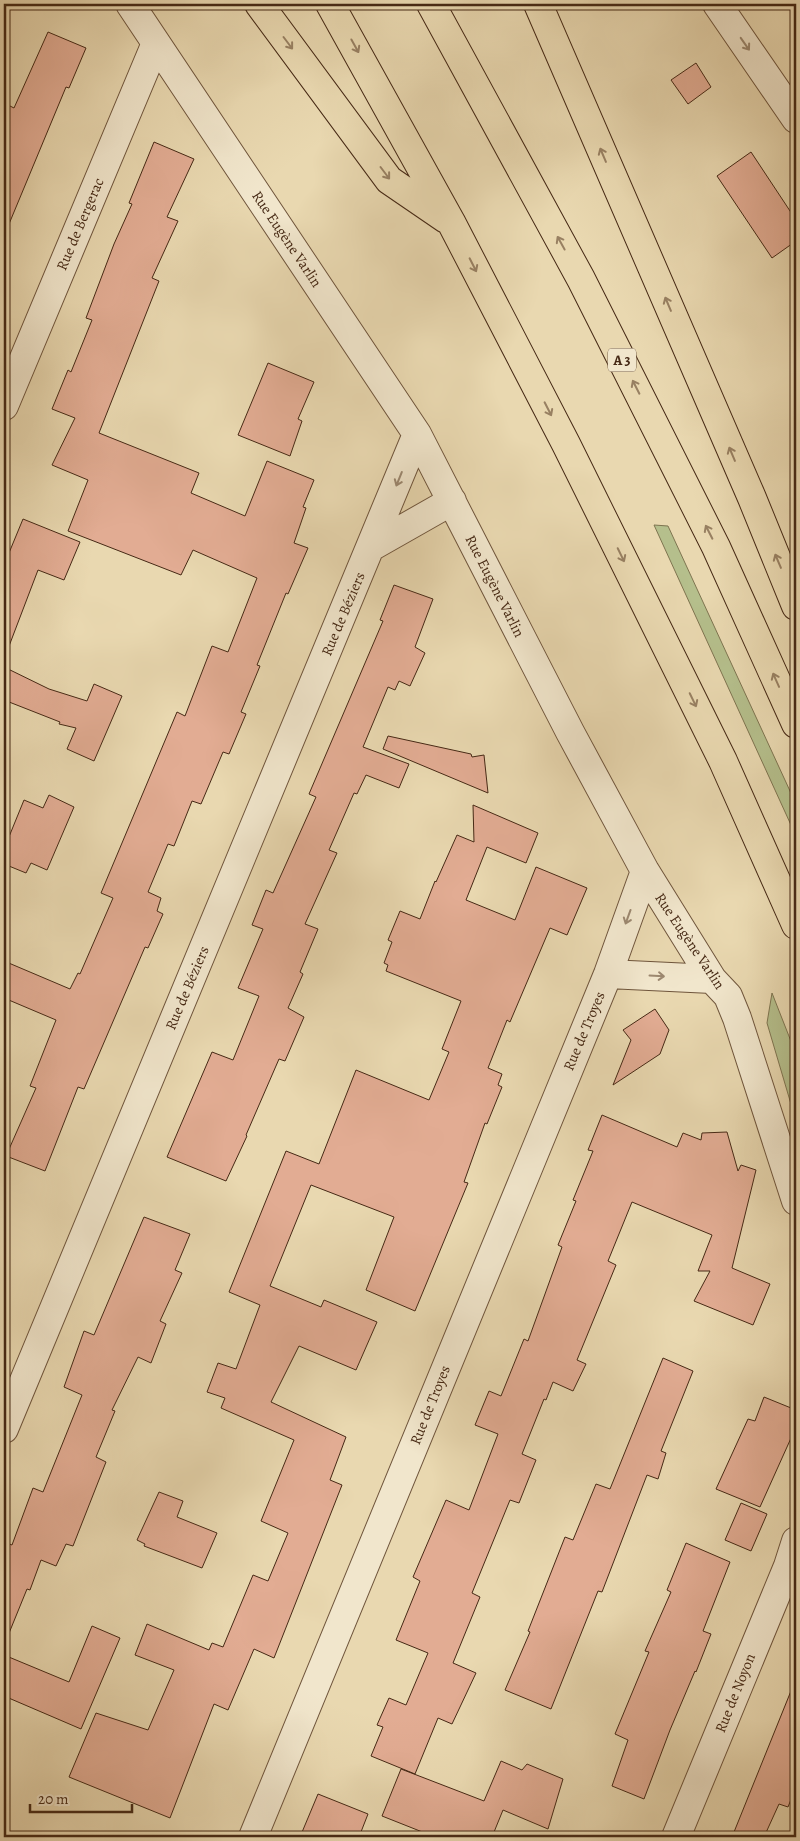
<svg xmlns="http://www.w3.org/2000/svg" width="800" height="1841" viewBox="0 0 800 1841" font-family="Alegreya,serif">
  <rect width="100%" height="100%" fill="#e9d8b0"/>
  <filter id="stains"><feTurbulence type="fractalNoise" baseFrequency=".004" numOctaves="4"/><feColorMatrix values="0 0 0 0 .2 0 0 0 0 .09 0 0 0 0 .02 0 0 0 .5 -.17"/></filter>
  <radialGradient id="worn" r=".72"><stop offset=".6" stop-color="#630" stop-opacity="0"/><stop offset="1" stop-color="#630" stop-opacity=".3"/></radialGradient>
  <path fill="#b5bf8c" stroke="#7e7450" d="M 654,525 L 668,526 L 796,804 L 796,836 Z
    M 772,993 L 796,1054 L 796,1121 L 767,1023 Z"/>
  <path fill="#e2ac93" stroke="#462915" d="M 48,32 L 86,48 L 69,88 L 66,87 L 4,236 L 4,103 L 14,108 Z
    M 696,63 L 711,87 L 688,104 L 671,80 Z
    M 154,142 L 194,159 L 167,217 L 178,221 L 152,278 L 159,281 L 99,433 L 199,473 L 191,493 L 245,516 L 267,461 L 314,480 L 303,507 L 306,508 L 294,543 L 308,548 L 288,594 L 286,593 L 257,665 L 260,666 L 241,712 L 246,714 L 229,754 L 223,752 L 201,804 L 192,801 L 174,846 L 168,844 L 148,892 L 161,898 L 157,911 L 163,914 L 148,948 L 145,947 L 84,1089 L 78,1087 L 45,1171 L 6,1156 L 36,1088 L 30,1086 L 56,1020 L 4,998 L 4,961 L 70,989 L 78,973 L 80,974 L 113,898 L 101,893 L 177,712 L 185,716 L 212,646 L 228,652 L 257,578 L 193,550 L 181,575 L 68,531 L 88,480 L 52,465 L 75,418 L 52,409 L 68,370 L 71,372 L 92,320 L 86,318 L 114,244 L 132,204 L 129,203 Z
    M 751,152 L 796,220 L 796,241 L 772,258 L 717,176 Z
    M 268,363 L 314,382 L 298,419 L 302,421 L 290,456 L 238,435 Z
    M 23,519 L 80,542 L 64,580 L 38,570 L 6,654 L 4,654 L 4,565 Z
    M 394,585 L 433,599 L 415,647 L 425,653 L 410,686 L 399,681 L 395,690 L 388,687 L 363,747 L 409,764 L 399,788 L 366,775 L 357,794 L 354,793 L 329,850 L 337,853 L 305,924 L 318,929 L 300,972 L 303,974 L 288,1008 L 304,1017 L 285,1061 L 279,1059 L 246,1135 L 247,1136 L 226,1181 L 167,1157 L 212,1052 L 233,1060 L 259,996 L 238,988 L 263,929 L 252,925 L 266,890 L 273,893 L 316,797 L 309,794 L 383,621 L 380,620 Z
    M 4,667 L 49,689 L 87,701 L 94,684 L 122,696 L 94,761 L 67,749 L 76,728 L 59,724 L 60,722 L 4,700 Z
    M 388,736 L 471,754 L 472,757 L 484,755 L 488,793 L 383,749 Z
    M 49,795 L 74,807 L 47,870 L 31,863 L 26,873 L 4,864 L 4,849 L 24,800 L 43,808 Z
    M 473,805 L 538,833 L 526,863 L 487,847 L 466,900 L 515,920 L 536,867 L 587,888 L 567,935 L 550,928 L 510,1022 L 507,1020 L 488,1068 L 502,1074 L 498,1085 L 502,1087 L 487,1124 L 485,1123 L 464,1182 L 468,1183 L 415,1311 L 366,1290 L 394,1217 L 311,1185 L 270,1286 L 321,1307 L 324,1300 L 377,1322 L 356,1370 L 299,1346 L 271,1402 L 346,1437 L 330,1480 L 342,1485 L 274,1658 L 254,1649 L 228,1710 L 214,1704 L 170,1818 L 69,1777 L 96,1713 L 148,1730 L 174,1670 L 135,1655 L 147,1624 L 209,1650 L 212,1643 L 223,1647 L 253,1575 L 268,1581 L 288,1533 L 261,1521 L 294,1440 L 221,1408 L 225,1398 L 207,1392 L 218,1363 L 236,1369 L 260,1305 L 229,1292 L 286,1151 L 319,1164 L 356,1070 L 429,1100 L 449,1052 L 442,1049 L 461,1001 L 386,971 L 388,965 L 384,963 L 392,942 L 388,940 L 400,911 L 420,919 L 435,881 L 436,882 L 457,835 L 474,842 Z
    M 655,1009 L 669,1030 L 660,1054 L 613,1085 L 631,1040 L 623,1030 Z
    M 602,1115 L 677,1147 L 683,1133 L 701,1140 L 702,1133 L 727,1132 L 738,1171 L 741,1165 L 756,1170 L 732,1268 L 770,1284 L 753,1325 L 694,1301 L 710,1271 L 698,1271 L 712,1235 L 632,1202 L 608,1261 L 616,1265 L 577,1360 L 586,1364 L 573,1391 L 553,1382 L 546,1400 L 544,1399 L 522,1454 L 536,1460 L 519,1503 L 510,1500 L 472,1593 L 480,1597 L 453,1663 L 476,1673 L 452,1724 L 438,1718 L 415,1774 L 371,1756 L 383,1727 L 377,1725 L 389,1698 L 406,1705 L 428,1653 L 396,1640 L 420,1581 L 413,1577 L 446,1500 L 469,1510 L 498,1434 L 475,1425 L 489,1391 L 501,1396 L 524,1339 L 528,1341 L 562,1247 L 558,1245 L 576,1201 L 573,1200 L 593,1151 L 588,1150 Z
    M 144,1217 L 190,1234 L 175,1270 L 182,1273 L 160,1321 L 166,1324 L 151,1363 L 138,1357 L 112,1410 L 115,1411 L 96,1457 L 106,1462 L 73,1546 L 66,1544 L 56,1566 L 41,1560 L 30,1590 L 27,1589 L 5,1643 L 4,1642 L 4,1542 L 12,1545 L 33,1488 L 43,1492 L 82,1395 L 64,1387 L 84,1331 L 94,1335 Z
    M 663,1358 L 693,1371 L 661,1451 L 666,1453 L 658,1479 L 647,1475 L 602,1592 L 598,1591 L 551,1709 L 505,1690 L 530,1632 L 528,1631 L 565,1537 L 573,1540 L 596,1484 L 610,1489 Z
    M 764,1397 L 796,1410 L 796,1427 L 760,1507 L 716,1489 L 748,1419 L 755,1421 Z
    M 159,1492 L 183,1501 L 177,1517 L 217,1533 L 202,1568 L 144,1546 L 145,1544 L 137,1540 Z
    M 741,1503 L 767,1514 L 751,1551 L 725,1540 Z
    M 686,1543 L 730,1562 L 703,1631 L 711,1634 L 696,1672 L 695,1671 L 670,1730 L 644,1799 L 612,1786 L 628,1740 L 615,1734 L 649,1652 L 645,1651 L 671,1592 L 667,1590 Z
    M 92,1626 L 120,1638 L 81,1729 L 4,1696 L 4,1655 L 69,1682 Z
    M 795,1681 L 796,1787 L 788,1807 L 779,1804 L 764,1837 L 732,1837 Z
    M 501,1761 L 522,1770 L 527,1764 L 563,1779 L 548,1829 L 503,1810 L 492,1837 L 435,1837 L 382,1816 L 401,1769 L 484,1801 Z
    M 318,1794 L 368,1814 L 359,1837 L 300,1837 Z"/>
  <g fill="none" stroke-linecap="round" stroke-linejoin="round">
    <defs>
      <path id="street" d="M 130,4 L 417,434 L 570,732 L 645,871 L 712,979 L 728,996 L 737,1018 L 796,1201
        M 717,4 L 796,119
        M 4,406 L 156,43
        M 371,547 L 452,501
        M 608,974 L 712,979
        M 4,1429 L 417,434
        M 253,1837 L 608,974 L 645,871
        M 676,1837 L 788,1566 L 796,1541"/>
      <path id="highway" d="M 259,4 L 389,180 L 446,219
        M 330,4 L 451,222 L 566,444 L 723,761 L 796,925
        M 431,4 L 581,279 L 716,547 L 796,724
        M 538,4 L 752,498 L 796,606"/>
    </defs>
    <use href="#street" stroke="#6f553c" stroke-width="30"/>
    <use href="#highway" stroke="#462915" stroke-width="30"/>
    <use href="#street" stroke="#f1e6cc" stroke-width="28"/>
    <use href="#highway" stroke="#e9d8b0" stroke-width="28"/>
  </g>
  <defs><path id="oneway-shaft" d="M-6 0H5M1.5-3L5.5 0L1.5 3" fill="none" stroke-width="1.6" stroke-linecap="round" stroke-linejoin="round" transform="scale(1.25)"/></defs>
  <g stroke="#988062">
    <use href="#oneway-shaft" transform="translate(288 43) rotate(53)"/>
    <use href="#oneway-shaft" transform="translate(355 46) rotate(61)"/>
    <use href="#oneway-shaft" transform="translate(603 155) rotate(-113)"/>
    <use href="#oneway-shaft" transform="translate(385 173) rotate(53)"/>
    <use href="#oneway-shaft" transform="translate(561 243) rotate(-119)"/>
    <use href="#oneway-shaft" transform="translate(473 265) rotate(63)"/>
    <use href="#oneway-shaft" transform="translate(668 304) rotate(-113)"/>
    <use href="#oneway-shaft" transform="translate(636 387) rotate(-117)"/>
    <use href="#oneway-shaft" transform="translate(548 409) rotate(63)"/>
    <use href="#oneway-shaft" transform="translate(732 454) rotate(-113)"/>
    <use href="#oneway-shaft" transform="translate(709 532) rotate(-117)"/>
    <use href="#oneway-shaft" transform="translate(621 555) rotate(64)"/>
    <use href="#oneway-shaft" transform="translate(778 561) rotate(-113)"/>
    <use href="#oneway-shaft" transform="translate(776 680) rotate(-114)"/>
    <use href="#oneway-shaft" transform="translate(693 700) rotate(64)"/>
  </g>
  <g stroke="#9c8870">
    <use href="#oneway-shaft" transform="translate(745 44) rotate(55)"/>
    <use href="#oneway-shaft" transform="translate(399 479) rotate(112)"/>
    <use href="#oneway-shaft" transform="translate(628 917) rotate(110)"/>
    <use href="#oneway-shaft" transform="translate(657 976) rotate(3)"/>
  </g>
  <g text-anchor="middle" stroke-width="4" stroke-linejoin="round" paint-order="stroke">
    <rect fill="#f1e6cc" stroke="#79624c" stroke-width="1" x="608" y="348.5" width="28" height="23" rx="4"/>
    <g font-size="14" font-weight="bold" fill="#462915">
      <text x="622" y="365">A 3</text>
    </g>
    <g font-size="15" fill="#462915" stroke="#f1e6cc">
      <text transform="translate(80 224) rotate(-67)" y="5">Rue de Bergerac</text>
      <text transform="translate(287 239) rotate(56)" y="5">Rue Eugène Varlin</text>
      <text transform="translate(495 586) rotate(63)" y="5">Rue Eugène Varlin</text>
      <text transform="translate(343 614) rotate(-67)" y="5">Rue de Béziers</text>
      <text transform="translate(690 941) rotate(56)" y="5">Rue Eugène Varlin</text>
      <text transform="translate(187 988) rotate(-67)" y="5">Rue de Béziers</text>
      <text transform="translate(584 1031) rotate(-67)" y="5">Rue de Troyes</text>
      <text transform="translate(430 1405) rotate(-68)" y="5">Rue de Troyes</text>
      <text transform="translate(735 1693) rotate(-68)" y="5">Rue de Noyon</text>
    </g>
  </g>
  <rect width="800" height="1841" fill="none" stroke="#e9d8b0" stroke-width="20"/>
  <rect x="5" y="5" width="790" height="1831" fill="none" stroke="#462915" stroke-width="2.5"/>
  <rect x="10" y="10" width="780" height="1821" fill="none" stroke="#462915"/>
  <path d="M30 1804v8h102v-8" fill="none" stroke="#462915" stroke-width="2.5"/>
  <text x="38" y="1804" font-size="15" fill="#462915" stroke="#f1e6cc" stroke-width="4" paint-order="stroke">20 m</text>
  <rect width="100%" height="100%" filter="url(#stains)"/>
  <rect width="100%" height="100%" fill="url(#worn)"/>
</svg>
